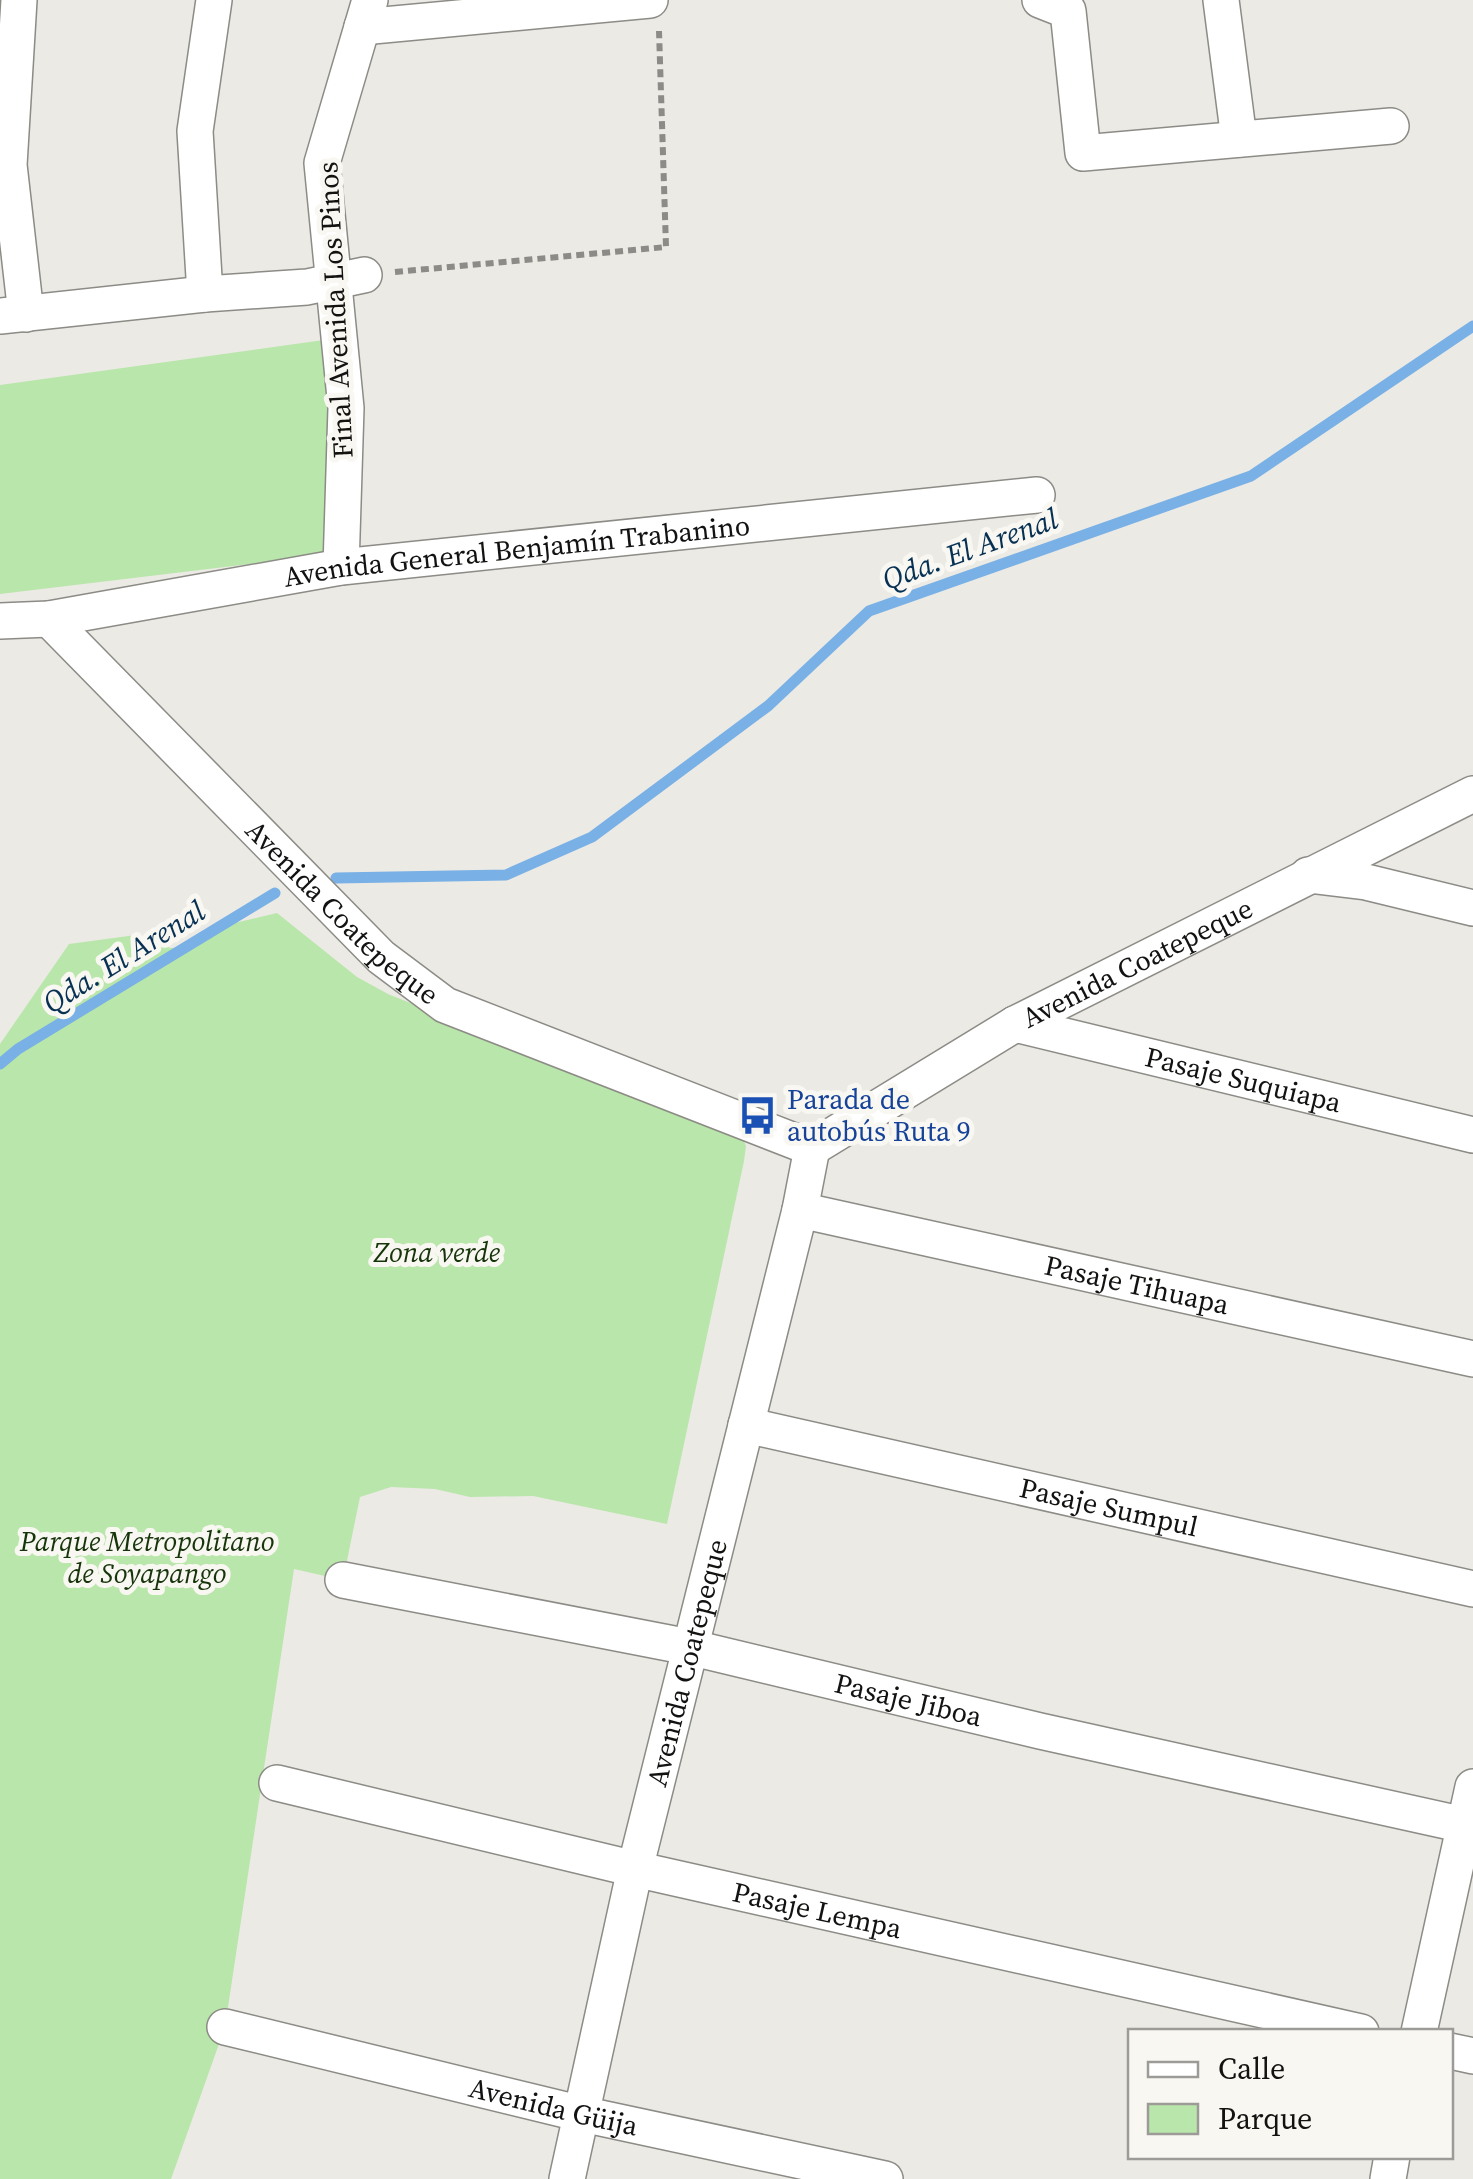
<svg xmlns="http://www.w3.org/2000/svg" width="1473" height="2179" viewBox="0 0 1473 2179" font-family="'Source Serif 4',serif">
  <rect width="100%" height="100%" fill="#ebeae5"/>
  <path fill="#b9e6aa" d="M 338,338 L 332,554 L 0,594 L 0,385 Z
    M 277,913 L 357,977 L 388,994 L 742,1136 L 746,1146 L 744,1161 L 667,1524 L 533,1496 L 470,1497 L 435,1489 L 391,1487 L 360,1497 L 343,1580 L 294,1569 L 225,2027 L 171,2179 L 0,2179 L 0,1044 L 69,944 L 136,935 L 160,941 L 170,948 L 192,948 L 230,924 Z"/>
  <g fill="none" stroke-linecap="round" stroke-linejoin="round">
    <path stroke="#79b0e5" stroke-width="11" d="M 336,878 L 506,875 L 592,837 L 768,706 L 869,611 L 1251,476 L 1473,326
      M 0,1064 L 18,1049 L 275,893"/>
    <defs>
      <g id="street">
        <path d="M 19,0 L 9,165 L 26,314"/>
        <path d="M 1040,0 L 1068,11 L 1083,153 L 1391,126"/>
        <path d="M 1221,0 L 1239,139"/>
        <path d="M 362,27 L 650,0"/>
        <path d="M 205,294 L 195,131 L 214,0"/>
        <path d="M 0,316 L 205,294 L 307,287 L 364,275"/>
        <path d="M 341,567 L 346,408 L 322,163 L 370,0"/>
        <path id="s1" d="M 49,619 L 381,957 L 445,1005 L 812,1148 L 1015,1024 L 1473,794"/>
        <path id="s2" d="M 0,621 L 49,619 L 341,567 L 1037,495"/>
        <path d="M 1308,875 L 1366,882 L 1473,908"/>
        <path id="s3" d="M 1015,1024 L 1473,1135"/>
        <path id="s4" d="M 800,1210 L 1473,1359"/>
        <path id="s5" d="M 746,1425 L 1473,1589"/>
        <path id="s6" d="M 343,1580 L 689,1647 L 1040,1731 L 1473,1827"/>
        <path id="s7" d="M 277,1783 L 635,1869 L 1361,2032"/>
        <path id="s8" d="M 225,2027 L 582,2114 L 885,2179"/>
        <path d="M 1419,2032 L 1473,1787"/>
        <path d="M 1450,2051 L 1473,2056"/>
        <path id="s9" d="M 567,2179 L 635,1869 L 800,1210 L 812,1148"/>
        <path d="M 1388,2179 L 1392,2156"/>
      </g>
    </defs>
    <use href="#street" stroke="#8c8b86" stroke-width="38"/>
    <path stroke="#8c8b87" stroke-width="6" stroke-dasharray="8 5" stroke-linecap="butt" d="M 395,272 L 666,247 L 659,31"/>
    <use href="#street" stroke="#fff" stroke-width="35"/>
  </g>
  <defs>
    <symbol id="bus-bare" viewBox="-9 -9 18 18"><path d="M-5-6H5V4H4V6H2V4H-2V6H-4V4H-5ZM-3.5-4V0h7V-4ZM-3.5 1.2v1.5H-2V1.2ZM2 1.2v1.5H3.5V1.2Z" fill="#1a4fb4" stroke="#f9f7f2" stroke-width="2.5" paint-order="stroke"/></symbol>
  </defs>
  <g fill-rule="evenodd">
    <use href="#bus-bare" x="730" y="1088" width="55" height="55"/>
  </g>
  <g text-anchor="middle" stroke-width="10" stroke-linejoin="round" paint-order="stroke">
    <g font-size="28" fill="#131211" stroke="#f9f7f2">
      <text transform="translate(335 310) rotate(-93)" y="10">Final Avenida Los Pinos</text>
      <text dy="10" stroke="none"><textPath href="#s2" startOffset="522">Avenida General Benjamín Trabanino</textPath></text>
      <text dy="10" stroke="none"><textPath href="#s1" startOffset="415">Avenida Coatepeque</textPath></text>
      <text dy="10" stroke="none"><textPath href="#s1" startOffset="1322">Avenida Coatepeque</textPath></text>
      <text dy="10" stroke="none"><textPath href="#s3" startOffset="235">Pasaje Suquiapa</textPath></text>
      <text dy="10" stroke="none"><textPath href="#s4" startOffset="345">Pasaje Tihuapa</textPath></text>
      <text dy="10" stroke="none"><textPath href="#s5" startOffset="372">Pasaje Sumpul</textPath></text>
      <text dy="10" stroke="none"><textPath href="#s9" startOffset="530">Avenida Coatepeque</textPath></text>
      <text dy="10" stroke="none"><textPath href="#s6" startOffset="578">Pasaje Jiboa</textPath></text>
      <text dy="10" stroke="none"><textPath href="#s7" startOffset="555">Pasaje Lempa</textPath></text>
      <text dy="10" stroke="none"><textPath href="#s8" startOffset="338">Avenida Güija</textPath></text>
    </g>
    <g font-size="28" fill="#164399" stroke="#f9f7f2" text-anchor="start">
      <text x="787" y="1109">Parada de<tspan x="787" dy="32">autobús Ruta 9</tspan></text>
    </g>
    <g font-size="28" font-style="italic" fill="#17350b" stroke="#f9f7f2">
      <text x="437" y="1262">Zona verde</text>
      <text x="147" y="1551">Parque Metropolitano<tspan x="147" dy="32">de Soyapango</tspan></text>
    </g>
    <g font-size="30" font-style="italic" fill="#073153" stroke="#f9f7f2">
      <text transform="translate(970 549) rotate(-20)" y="10">Qda. El Arenal</text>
      <text transform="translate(124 957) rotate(-32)" y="10">Qda. El Arenal</text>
    </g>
  </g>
  <rect x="1128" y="2029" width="325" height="130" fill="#f9f7f2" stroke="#9d9b98" stroke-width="2.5"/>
  <rect x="1148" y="2062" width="50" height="15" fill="#ffffff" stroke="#9d9b98" stroke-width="2.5"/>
  <text x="1218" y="2079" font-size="30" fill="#131211">Calle</text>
  <rect x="1148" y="2104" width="50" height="30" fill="#b9e6aa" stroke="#9d9b98" stroke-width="2.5"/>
  <text x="1218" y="2129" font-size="30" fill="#131211">Parque</text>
</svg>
